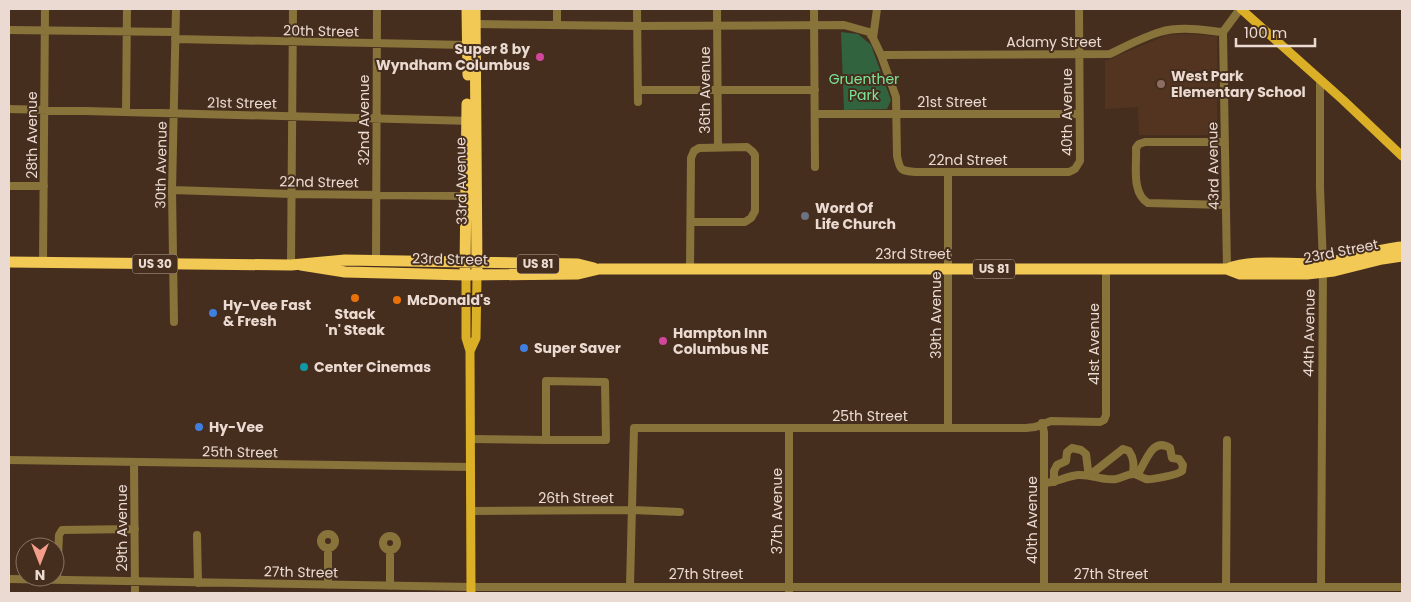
<svg xmlns="http://www.w3.org/2000/svg" width="1411" height="602" viewBox="0 0 1411 602" font-family="Poppins,sans-serif">
  <rect width="100%" height="100%" fill="#462e1f"/>
  <path fill="#533421" d="M 1187,34 L 1217,36 L 1217,135 L 1139,135 L 1138,107 L 1105,109 L 1105,61 L 1167,35 Z"/>
  <path fill="#31633e" d="M 841,32 L 858,34 L 871,45 L 891,100 L 887,109 L 844,110 Z"/>
  <g fill="none" stroke-linecap="round" stroke-linejoin="round">
    <path stroke="#88733b" stroke-width="8" d="M 637,9 L 638,102
      M 717,9 L 718,147
      M 814,9 L 815,167
      M 877,9 L 873,38 L 881,55 L 896,97 L 897,156 C 900,171 901,171 916,172 L 1069,172 L 1075,169 L 1080,161 L 1079,9
      M 475,24 L 637,26 L 844,25 L 869,32 L 873,38
      M 557,25 L 557,9
      M 9,30 L 175,32
      M 175,39 L 467,45
      M 881,55 L 1110,54 C 1126,46 1143,37 1160,32 C 1180,26 1202,30 1223,32
      M 1320,80 L 1320,188 L 1323,263 L 1321,587
      M 638,90 L 815,90
      M 9,109 L 472,121
      M 126,112 L 127,9
      M 815,114 L 1079,114
      M 1225,142 L 1145,142 L 1139,144 L 1136,148 C 1137,165 1131,193 1148,203 L 1226,205
      M 948,172 L 948,428
      M 9,186 L 44,186
      M 172,190 L 291,194 L 465,196
      M 376,260 L 377,9
      M 43,262 L 45,9
      M 291,265 L 293,9
      M 690,269 L 691,158 L 694,151 L 699,148 L 747,147 L 752,151 L 755,155 L 755,211 L 751,218 L 745,222 L 691,222
      M 1227,269 L 1223,32 L 1240,9
      M 174,322 L 172,190 L 176,9
      M 546,381 L 605,382 L 606,440 L 546,440 Z
      M 1042,423 L 1044,432 L 1044,587
      M 471,439 L 546,440
      M 9,460 L 471,467
      M 134,462 L 135,593
      M 1054,482 L 1054,471 L 1057,465 L 1066,461 L 1067,452 L 1072,448 L 1081,450 L 1086,454 L 1088,470 L 1090,475 L 1123,449 L 1129,451 C 1134,458 1134,465 1133,474
      M 1044,483 C 1056,483 1066,476 1078,475 C 1092,474 1102,481 1116,479 C 1122,478 1129,473 1135,474 C 1139,475 1142,478 1146,479 C 1150,480 1178,475 1182,471 L 1183,465 L 1179,459 L 1172,458 L 1170,448 C 1152,436 1146,463 1137,475
      M 471,511 L 633,510 L 680,512
      M321 541a7 7 0 1 1 14 0a7 7 0 1 1-14 0Z
      M 197,535 L 198,583
      M383 543a7 7 0 1 1 14 0a7 7 0 1 1-14 0Z
      M 9,579 L 471,587 L 1402,587
      M 57,580 L 59,535 L 62,530 L 135,529
      M 328,585 L 328,548
      M 390,586 L 390,551
      M 630,586 L 634,428 L 1026,428 L 1035,427 L 1051,421 L 1100,422 L 1104,420 L 1106,415 L 1106,269
      M 1226,587 L 1227,440
      M 789,593 L 789,429"/>
    <path stroke="#dbaf26" stroke-width="9" d="M 1241,9 L 1343,100 L 1402,156
      M 466,275 L 466,338 L 470,351 L 471,593
      M 470,351 L 476,338 L 477,275"/>
    <path stroke="#f2c955" stroke-width="11" d="M 467,9 L 468,75
      M 475,9 L 477,271
      M 9,262 L 291,265 L 345,260 L 578,264 L 594,268
      M 301,265 L 345,272 L 466,275 L 578,274 L 599,269 L 1227,269 L 1240,274 L 1307,274 L 1334,271 L 1382,259 L 1402,256
      M 465,268 L 467,104
      M 1227,269 C 1255,258 1293,266 1323,263 C 1350,260 1375,249 1402,247"/>
  </g>
  <g fill="#d1479c" stroke="#462e1f" stroke-width="2">
    <circle cx="540" cy="57" r="5"/>
    <circle cx="663" cy="341" r="5"/>
  </g>
  <circle fill="#8d6e63" stroke="#462e1f" stroke-width="2" cx="1161" cy="84" r="5"/>
  <circle fill="#6b7280" stroke="#462e1f" stroke-width="2" cx="805" cy="216" r="5"/>
  <g fill="#e8710a" stroke="#462e1f" stroke-width="2">
    <circle cx="355" cy="298" r="5"/>
    <circle cx="397" cy="300" r="5"/>
  </g>
  <g fill="#3f7fe0" stroke="#462e1f" stroke-width="2">
    <circle cx="213" cy="313" r="5"/>
    <circle cx="524" cy="348" r="5"/>
    <circle cx="199" cy="427" r="5"/>
  </g>
  <circle fill="#0f9aa8" stroke="#462e1f" stroke-width="2" cx="304" cy="367" r="5"/>
  <g text-anchor="middle" stroke-width="4" stroke-linejoin="round" paint-order="stroke">
    <g fill="#462e1f" stroke="#b9a69c" stroke-width="1">
      <rect x="132.5" y="254.5" width="45" height="19" rx="4"/>
      <rect x="517" y="254.5" width="42" height="19" rx="4"/>
      <rect x="973" y="259.5" width="42" height="19" rx="4"/>
    </g>
    <g font-size="12" font-weight="bold" fill="#eadad1">
      <text x="155" y="268">US 30</text>
      <text x="538" y="268">US 81</text>
      <text x="994" y="273">US 81</text>
    </g>
    <g font-size="14" fill="#eadad1" stroke="#462e1f">
      <text transform="translate(321 31) rotate(1)" y="5">20th Street</text>
      <text x="1054" y="47">Adamy Street</text>
      <text transform="translate(705 90) rotate(-90)" y="5">36th Avenue</text>
      <text x="952" y="107">21st Street</text>
      <text transform="translate(242 103) rotate(1)" y="5">21st Street</text>
      <text transform="translate(1067 112) rotate(-90)" y="5">40th Avenue</text>
      <text transform="translate(364 120) rotate(-90)" y="5">32nd Avenue</text>
      <text transform="translate(32 135) rotate(-90)" y="5">28th Avenue</text>
      <text x="968" y="165">22nd Street</text>
      <text transform="translate(161 165) rotate(-89)" y="5">30th Avenue</text>
      <text transform="translate(1213 166) rotate(-91)" y="5">43rd Avenue</text>
      <text transform="translate(461 181) rotate(-91)" y="5">33rd Avenue</text>
      <text transform="translate(319 182) rotate(1)" y="5">22nd Street</text>
      <text transform="translate(1341 251) rotate(-11)" y="5">23rd Street</text>
      <text x="913" y="259">23rd Street</text>
      <text transform="translate(450 259) rotate(1)" y="5">23rd Street</text>
      <text transform="translate(936 315) rotate(-90)" y="5">39th Avenue</text>
      <text transform="translate(1309 333) rotate(-89)" y="5">44th Avenue</text>
      <text transform="translate(1094 344) rotate(-90)" y="5">41st Avenue</text>
      <text x="870" y="421">25th Street</text>
      <text transform="translate(240 452) rotate(1)" y="5">25th Street</text>
      <text x="576" y="503">26th Street</text>
      <text transform="translate(777 511) rotate(-90)" y="5">37th Avenue</text>
      <text transform="translate(1032 520) rotate(-90)" y="5">40th Avenue</text>
      <text transform="translate(122 528) rotate(-90)" y="5">29th Avenue</text>
      <text transform="translate(301 572) rotate(1)" y="5">27th Street</text>
      <text x="706" y="579">27th Street</text>
      <text x="1111" y="579">27th Street</text>
    </g>
    <g font-size="14" font-weight="bold" fill="#eadad1" stroke="#462e1f" text-anchor="start">
      <text x="530" y="54" text-anchor="end">Super 8 by<tspan x="530" dy="16">Wyndham Columbus</tspan></text>
      <text x="1171" y="81">West Park<tspan x="1171" dy="16">Elementary School</tspan></text>
      <text x="815" y="213">Word Of<tspan x="815" dy="16">Life Church</tspan></text>
      <text x="407" y="305">McDonald's</text>
      <text x="223" y="310">Hy-Vee Fast<tspan x="223" dy="16">&amp; Fresh</tspan></text>
      <text x="355" y="319" text-anchor="middle">Stack<tspan x="355" dy="16">'n' Steak</tspan></text>
      <text x="673" y="338">Hampton Inn<tspan x="673" dy="16">Columbus NE</tspan></text>
      <text x="534" y="353">Super Saver</text>
      <text x="314" y="372">Center Cinemas</text>
      <text x="209" y="432">Hy-Vee</text>
    </g>
    <g font-size="14" fill="#7de598" stroke="#462e1f">
      <text x="864" y="84">Gruenther<tspan x="864" dy="16">Park</tspan></text>
    </g>
  </g>
  <rect width="1411" height="602" fill="none" stroke="#eadad1" stroke-width="20"/>
  <g transform="translate(40 562) rotate(180)"><circle r="24" fill="#462e1f" stroke="#887366"/>
  <path d="M0-4L9 19L0 12L-9 19Z" fill="#f49d8b"/>
  <text y="-8" font-size="14" font-weight="bold" text-anchor="middle" fill="#eadad1">N</text>
  </g>
  <path d="M1236 38v8h79v-8" fill="none" stroke="#eadad1" stroke-width="2.5"/>
  <text x="1244" y="38" font-size="15" fill="#eadad1" stroke="#462e1f" stroke-width="4" paint-order="stroke">100 m</text>
</svg>
